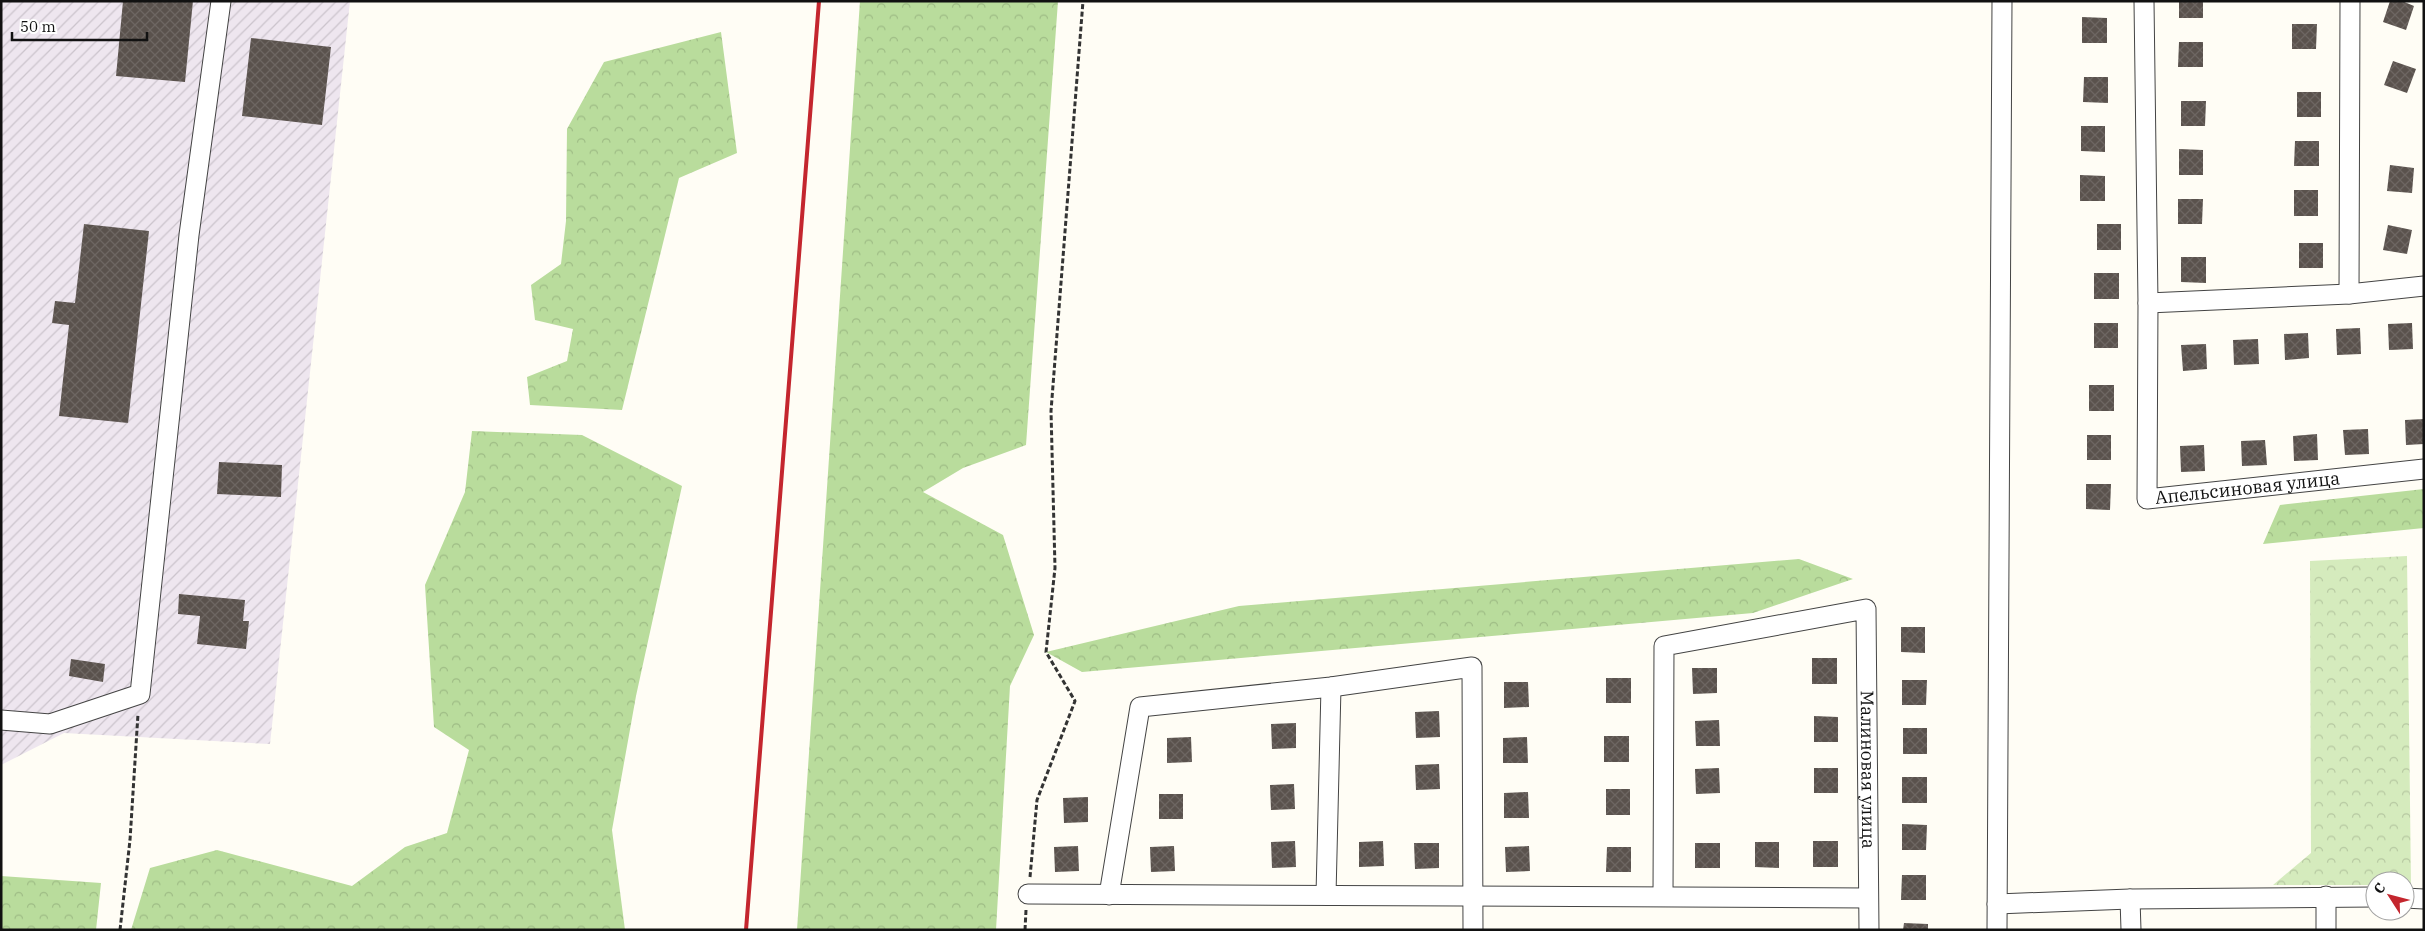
<svg xmlns="http://www.w3.org/2000/svg" width="2425" height="931" viewBox="0 0 2425 931" font-family="'IBM Plex Serif',serif">
  <defs>
    <pattern id="industrial-furrows" width="10" height="10" patternUnits="userSpaceOnUse" patternTransform="scale(1.25)"><rect width="10" height="10" fill="#eee6ef"/><path d="M-1 1l2-2M0 10L10 0M9 11l2-2" fill="none" stroke="#cbc4cc"/></pattern>
    <pattern id="forest-crowns" width="20" height="18" patternUnits="userSpaceOnUse" patternTransform="scale(1.25)"><rect width="20" height="18" fill="#b9dc9c"/><path d="M2 6a3 3 0 1 1 6 0M12 15a3 3 0 1 1 6 0" fill="none" stroke="#9ebc85"/></pattern>
    <pattern id="park-crowns" width="20" height="18" patternUnits="userSpaceOnUse" patternTransform="scale(1.25)"><rect width="20" height="18" fill="#d5ebbd"/><path d="M2 6a3 3 0 1 1 6 0M12 15a3 3 0 1 1 6 0" fill="none" stroke="#b6c8a1"/></pattern>
    <pattern id="building-cross-hatch" width="8" height="8" patternUnits="userSpaceOnUse" patternTransform="scale(1.25)"><rect width="8" height="8" fill="#5a524d"/><path d="M0 0l8 8M0 8l8-8" fill="none" stroke="#6d6662"/></pattern>
  </defs>
  <rect width="100%" height="100%" fill="#fffdf5"/>
  <path fill="url(#industrial-furrows)" d="M 1,1 L 350,1 L 270,744 L 64,733 L 1,765 Z"/>
  <path fill="url(#forest-crowns)" d="M 860,1 L 1058,1 L 1026,445 L 963,468 L 923,492 L 1003,535 L 1034,635 L 1010,686 L 996,930 L 797,930 Z
    M 721,32 L 737,153 L 679,178 L 622,410 L 530,405 L 527,377 L 567,361 L 573,329 L 535,320 L 531,285 L 561,264 L 566,221 L 567,129 L 604,62 Z
    M 472,431 L 582,435 L 682,486 L 636,696 L 612,830 L 625,930 L 131,930 L 150,868 L 217,850 L 352,886 L 405,847 L 447,833 L 469,750 L 434,727 L 425,585 L 465,492 Z
    M 2424,489 L 2424,528 L 2263,544 L 2280,505 Z
    M 1799,559 L 1853,579 L 1753,613 L 1082,672 L 1046,652 L 1239,606 Z
    M 1,876 L 101,883 L 96,930 L 1,930 Z"/>
  <path fill="url(#park-crowns)" d="M 2407,556 L 2411,885 L 2405,885 L 2405,881 L 2375,881 L 2375,885 L 2273,885 L 2311,853 L 2310,561 Z"/>
  <path fill="url(#building-cross-hatch)" d="M 123,1 L 193,1 L 185,82 L 116,76 Z
    M 2179,1 L 2203,1 L 2203,18 L 2179,18 Z
    M 2390,1 L 2402,1 L 2414,6 L 2406,30 L 2383,22 Z
    M 2082,17 L 2107,18 L 2107,43 L 2082,43 Z
    M 2292,24 L 2317,24 L 2316,49 L 2292,49 Z
    M 251,38 L 331,47 L 322,125 L 242,116 Z
    M 2179,42 L 2203,42 L 2203,67 L 2178,67 Z
    M 2393,61 L 2416,69 L 2407,93 L 2384,85 Z
    M 2084,77 L 2108,77 L 2108,103 L 2083,102 Z
    M 2297,92 L 2321,92 L 2321,117 L 2297,117 Z
    M 2181,101 L 2206,101 L 2205,126 L 2181,126 Z
    M 2081,126 L 2105,126 L 2105,152 L 2081,151 Z
    M 2295,141 L 2319,141 L 2319,166 L 2294,166 Z
    M 2179,149 L 2203,150 L 2203,175 L 2179,175 Z
    M 2390,165 L 2414,168 L 2412,193 L 2387,191 Z
    M 2080,175 L 2105,176 L 2105,201 L 2080,201 Z
    M 2294,190 L 2318,190 L 2318,216 L 2294,216 Z
    M 2178,199 L 2203,199 L 2202,224 L 2178,224 Z
    M 84,224 L 149,231 L 128,423 L 59,416 L 69,325 L 52,323 L 55,301 L 75,303 Z
    M 2097,224 L 2121,224 L 2121,250 L 2097,250 Z
    M 2388,225 L 2412,230 L 2407,254 L 2383,250 Z
    M 2299,243 L 2323,243 L 2323,268 L 2299,268 Z
    M 2181,257 L 2206,257 L 2206,283 L 2181,282 Z
    M 2094,273 L 2119,273 L 2119,299 L 2094,299 Z
    M 2094,323 L 2118,323 L 2118,348 L 2094,348 Z
    M 2412,323 L 2413,349 L 2389,350 L 2388,324 Z
    M 2360,328 L 2361,354 L 2337,355 L 2336,329 Z
    M 2308,333 L 2309,358 L 2285,360 L 2284,334 Z
    M 2258,339 L 2259,364 L 2234,365 L 2233,340 Z
    M 2206,344 L 2207,369 L 2183,371 L 2181,345 Z
    M 2089,385 L 2114,385 L 2114,411 L 2089,411 Z
    M 2424,419 L 2424,444 L 2406,445 L 2405,420 Z
    M 2368,429 L 2369,454 L 2345,455 L 2343,430 Z
    M 2317,434 L 2318,460 L 2294,461 L 2293,436 Z
    M 2087,435 L 2111,435 L 2111,460 L 2087,460 Z
    M 2265,440 L 2267,465 L 2242,466 L 2241,441 Z
    M 2204,445 L 2205,471 L 2181,472 L 2180,446 Z
    M 219,462 L 282,465 L 281,497 L 217,494 Z
    M 2086,484 L 2111,484 L 2110,510 L 2086,509 Z
    M 179,594 L 245,600 L 243,621 L 249,621 L 246,649 L 197,644 L 200,616 L 178,614 Z
    M 1901,627 L 1925,627 L 1925,653 L 1901,652 Z
    M 1812,658 L 1837,658 L 1837,684 L 1812,684 Z
    M 71,659 L 105,664 L 103,682 L 69,676 Z
    M 1692,668 L 1717,668 L 1717,693 L 1693,694 Z
    M 1606,678 L 1631,678 L 1631,703 L 1606,703 Z
    M 1902,680 L 1927,680 L 1926,705 L 1902,705 Z
    M 1504,682 L 1528,682 L 1529,707 L 1504,708 Z
    M 1439,711 L 1440,737 L 1416,738 L 1415,712 Z
    M 1814,716 L 1838,717 L 1838,742 L 1814,742 Z
    M 1719,720 L 1720,746 L 1696,746 L 1695,721 Z
    M 1296,723 L 1296,748 L 1272,749 L 1271,724 Z
    M 1903,728 L 1927,728 L 1927,754 L 1903,754 Z
    M 1604,736 L 1629,736 L 1629,762 L 1604,762 Z
    M 1191,737 L 1192,762 L 1167,763 L 1167,738 Z
    M 1527,737 L 1528,763 L 1503,763 L 1503,738 Z
    M 1439,764 L 1440,789 L 1416,790 L 1415,765 Z
    M 1719,768 L 1720,793 L 1696,794 L 1695,769 Z
    M 1814,768 L 1838,768 L 1838,793 L 1814,793 Z
    M 1902,777 L 1927,777 L 1927,803 L 1902,803 Z
    M 1294,784 L 1295,809 L 1271,810 L 1270,785 Z
    M 1606,789 L 1630,789 L 1630,815 L 1606,815 Z
    M 1528,792 L 1529,818 L 1504,818 L 1504,793 Z
    M 1159,794 L 1183,794 L 1183,819 L 1159,819 Z
    M 1088,797 L 1088,822 L 1064,823 L 1063,798 Z
    M 1902,824 L 1927,825 L 1926,850 L 1902,850 Z
    M 1295,841 L 1296,867 L 1272,868 L 1271,842 Z
    M 1383,841 L 1384,866 L 1359,867 L 1359,842 Z
    M 1813,841 L 1838,841 L 1838,867 L 1813,867 Z
    M 1755,842 L 1779,842 L 1779,868 L 1755,867 Z
    M 1414,843 L 1439,843 L 1439,868 L 1415,869 Z
    M 1695,843 L 1720,843 L 1720,868 L 1695,868 Z
    M 1078,846 L 1079,871 L 1055,872 L 1054,847 Z
    M 1174,846 L 1175,871 L 1151,872 L 1150,847 Z
    M 1529,846 L 1530,871 L 1506,872 L 1505,847 Z
    M 1607,847 L 1631,847 L 1631,872 L 1606,872 Z
    M 1902,875 L 1926,875 L 1926,900 L 1901,900 Z
    M 1904,923 L 1928,924 L 1928,930 L 1903,930 Z"/>
  <g fill="none" stroke-linecap="round" stroke-linejoin="round">
    <defs>
      <g id="minor">
        <path id="s1" d="M 2144,1 L 2148,303 L 2147,499 L 2424,469"/>
        <path d="M 2349,294 L 2350,1"/>
        <path d="M 2148,303 L 2349,294 L 2424,286"/>
        <path d="M 1,720 L 50,724 L 140,694 L 189,235 L 221,1"/>
        <path d="M 1028,894 L 1868,898"/>
        <path d="M 1109,895 L 1140,707 L 1331,687 L 1472,667 L 1473,930"/>
        <path d="M 1326,895 L 1331,687"/>
        <path id="s2" d="M 1663,896 L 1664,646 L 1866,609 L 1869,930"/>
        <path d="M 2326,896 L 2326,930"/>
        <path d="M 2405,898 L 2424,899"/>
        <path d="M 2130,899 L 2131,930"/>
        <path d="M 1997,904 L 2130,899 L 2375,897"/>
        <path d="M 1997,930 L 2002,1"/>
      </g>
    </defs>
    <use href="#minor" stroke="#444" stroke-width="21"/>
    <path stroke="#333" stroke-width="3" stroke-dasharray="5 2.5" stroke-linecap="butt" d="M 1030,877 L 1037,800 L 1075,701 L 1046,652 L 1055,568 L 1051,411 L 1083,1
      M 120,930 L 130,840 L 138,714
      M 1025,930 L 1026,910"/>
    <use href="#minor" stroke="#fff" stroke-width="19"/>
    <path stroke="#c4262e" stroke-width="4" d="M 746,930 L 819,1"/>
  </g>
  <g text-anchor="middle" stroke-width="5" stroke-linejoin="round" paint-order="stroke">
    <g font-size="18" fill="#111" stroke="#fff">
      <text dy="6" stroke="none"><textPath href="#s1" startOffset="599">Апельсиновая улица</textPath></text>
      <text dy="6" stroke="none"><textPath href="#s2" startOffset="616">Малиновая улица</textPath></text>
    </g>
  </g>
  <rect width="2425" height="931" fill="none" stroke="#111111" stroke-width="5"/>
  <g transform="translate(2390 896) rotate(306)"><circle r="24" fill="#ffffff" stroke="#a0a0a0"/>
  <path d="M0-4L9 19L0 12L-9 19Z" fill="#c4262e"/>
  <text y="-8" font-size="14" font-weight="bold" text-anchor="middle" fill="#111111">С</text>
  </g>
  <path d="M12 32v8h135v-8" fill="none" stroke="#111111" stroke-width="2.5"/>
  <text x="20" y="32" font-size="15" fill="#111111" stroke="#ffffff" stroke-width="4" paint-order="stroke">50 m</text>
</svg>
